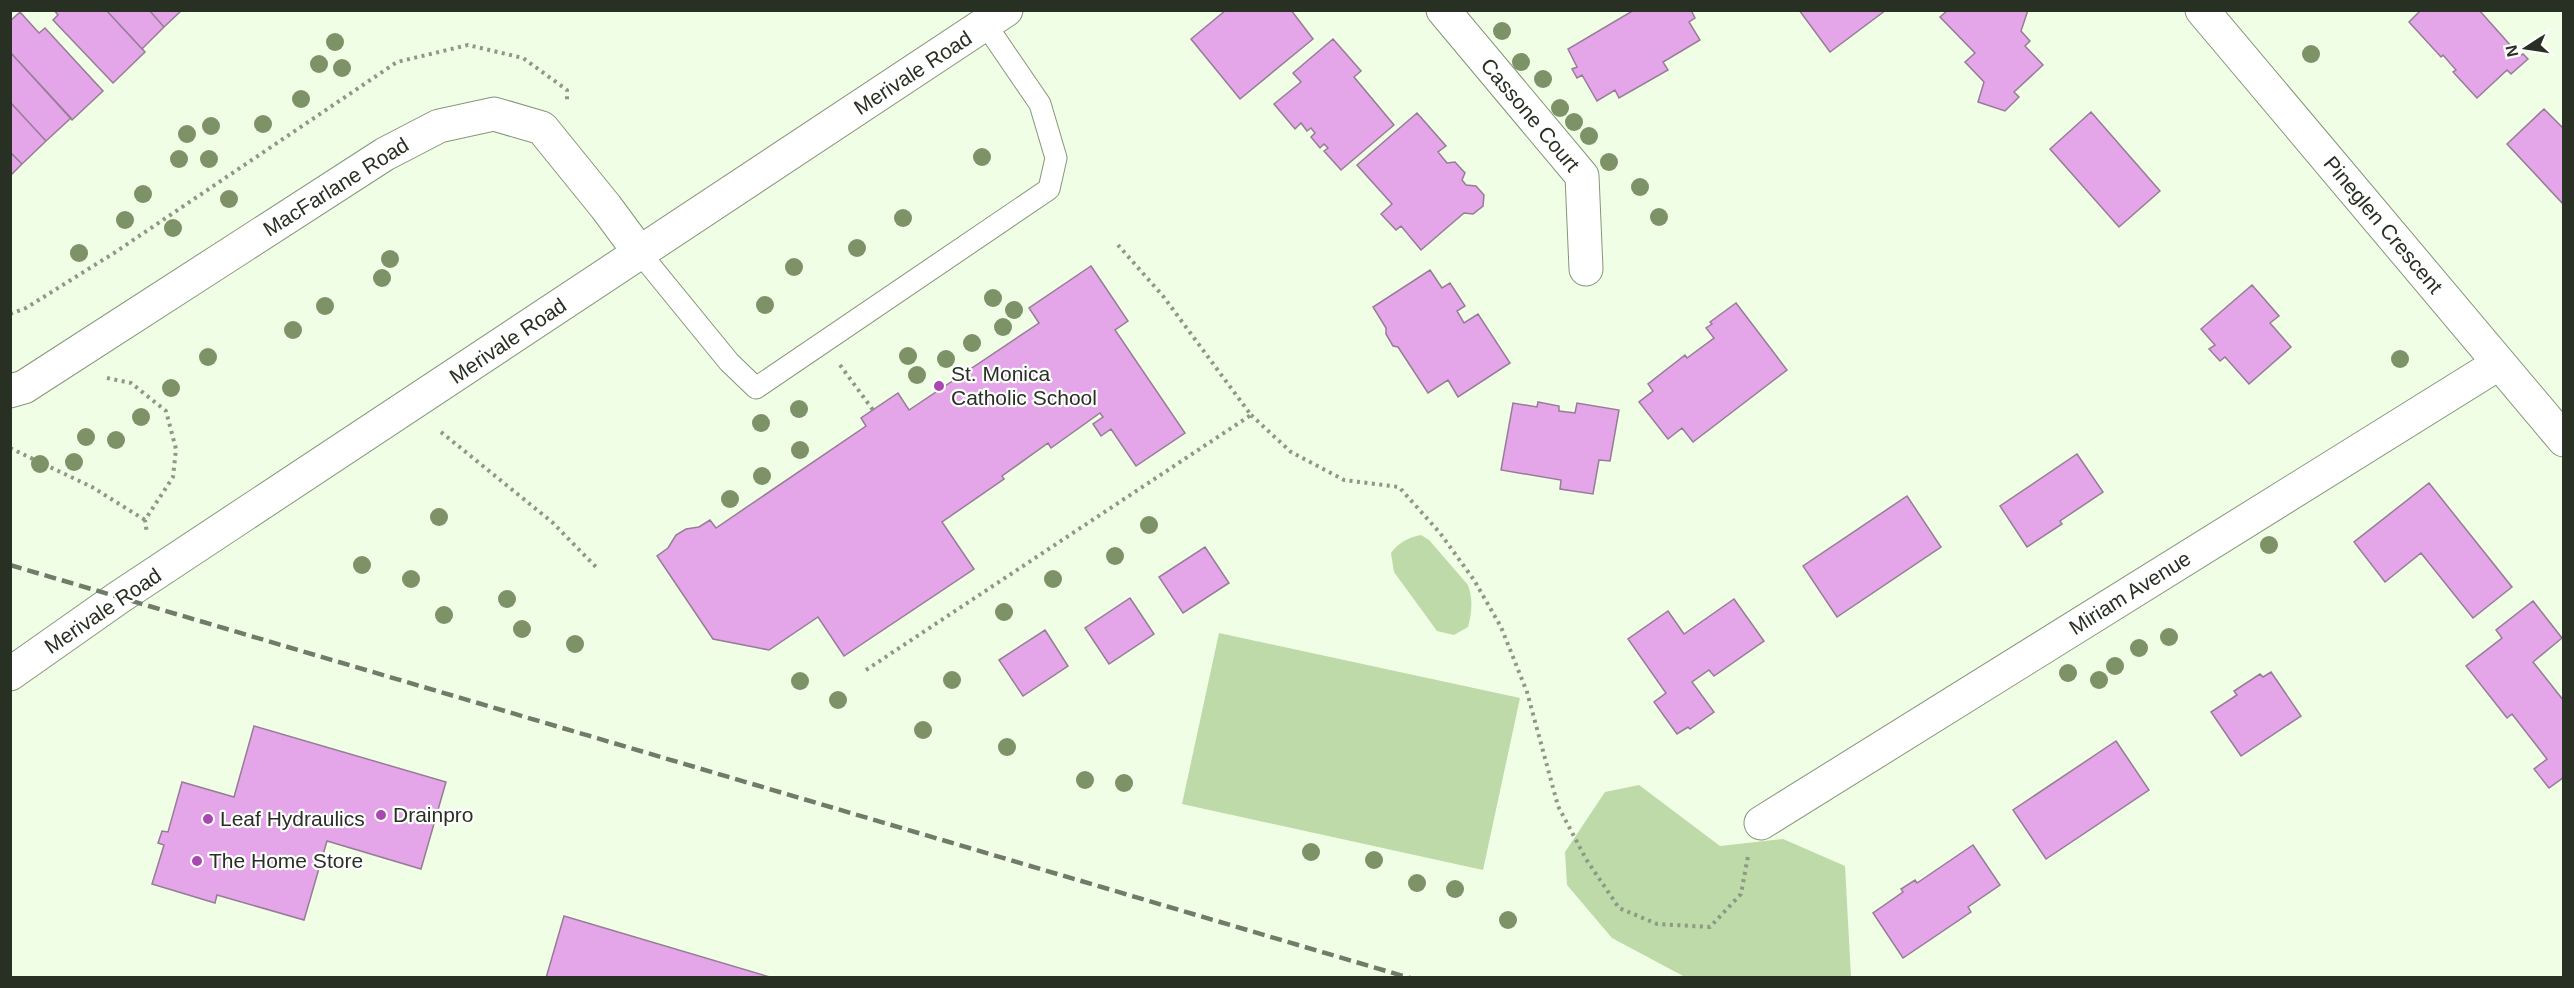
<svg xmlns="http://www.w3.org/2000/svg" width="2574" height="988" viewBox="0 0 2574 988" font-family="Arial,sans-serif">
  <rect width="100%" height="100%" fill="#effee5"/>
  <path fill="#bddaa8" d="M 1421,535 L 1429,540 L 1468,585 C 1473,599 1472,612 1468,627 L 1454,635 L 1437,631 L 1394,572 L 1391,553 C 1398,543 1409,537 1421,535 Z
    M 1219,633 L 1520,698 L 1483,870 L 1182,804 Z
    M 1639,785 L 1720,846 L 1783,839 L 1845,866 L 1851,977 L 1685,977 L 1612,938 L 1567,885 L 1565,852 L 1605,792 Z"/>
  <path fill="#e5a5e9" stroke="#957d96" stroke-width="1.5" d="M 54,10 L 106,10 L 145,52 L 113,83 L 53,20 L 58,15 Z
    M 106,10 L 149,10 L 164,27 L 142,49 Z
    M 149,10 L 182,10 L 164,27 Z
    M 1226,10 L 1291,10 L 1313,39 L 1240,99 L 1191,39 Z
    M 1634,10 L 1691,10 L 1695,18 L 1689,22 L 1700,40 L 1663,62 L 1668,70 L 1619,98 L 1615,90 L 1597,101 L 1582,75 L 1577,78 L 1572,69 L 1577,67 L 1568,49 Z
    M 1799,10 L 1886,10 L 1830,52 Z
    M 1948,10 L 2028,10 L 2021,31 L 2030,41 L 2025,46 L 2043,65 L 2014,92 L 2019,97 L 2005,111 L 1978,102 L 1984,82 L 1965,62 L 1975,53 L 1940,17 Z
    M 2421,10 L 2479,10 L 2520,56 L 2523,54 L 2528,59 L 2511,74 L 2507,70 L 2477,98 L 2453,72 L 2456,70 L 2443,55 L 2441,57 L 2409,22 Z
    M 20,12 L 39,33 L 45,28 L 103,91 L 72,120 L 10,52 L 10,21 Z
    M 1333,39 L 1361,71 L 1354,77 L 1394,125 L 1341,170 L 1324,151 L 1328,148 L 1324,144 L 1320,148 L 1311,137 L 1315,133 L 1311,128 L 1307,131 L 1301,123 L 1295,129 L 1274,104 L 1301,82 L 1293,73 Z
    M 10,52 L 71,118 L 46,141 L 10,102 Z
    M 10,102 L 46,141 L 22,164 L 10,152 Z
    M 2544,109 L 2564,129 L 2564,205 L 2507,144 Z
    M 2091,112 L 2160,191 L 2119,227 L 2050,149 Z
    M 1417,113 L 1446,146 L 1438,152 L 1447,163 L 1455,162 L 1465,173 L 1462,180 L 1466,185 L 1476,186 L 1484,195 L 1483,206 L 1473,214 L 1464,213 L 1421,250 L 1401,226 L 1396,230 L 1381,214 L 1392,204 L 1357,165 Z
    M 10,152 L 22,164 L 10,176 Z
    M 1091,266 L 1128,321 L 1115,330 L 1185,433 L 1136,466 L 1111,429 L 1101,436 L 1093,424 L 1103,417 L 1100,413 L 1051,448 L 1048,443 L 1002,476 L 1004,479 L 942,522 L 974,569 L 844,656 L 818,617 L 769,650 L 713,639 L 657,556 L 668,548 L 676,535 L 686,529 L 699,527 L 710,520 L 716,528 L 866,426 L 861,418 L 898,393 L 909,410 L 1039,323 L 1029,308 Z
    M 1430,270 L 1442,288 L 1450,283 L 1465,306 L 1457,311 L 1464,323 L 1478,314 L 1510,363 L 1458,397 L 1448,380 L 1428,393 L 1398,347 L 1393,346 L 1386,334 L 1386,328 L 1373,307 Z
    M 2252,285 L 2279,316 L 2270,323 L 2291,347 L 2249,384 L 2225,357 L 2220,361 L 2209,349 L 2215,345 L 2201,329 Z
    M 1736,303 L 1787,370 L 1693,442 L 1682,428 L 1668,439 L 1639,402 L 1653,391 L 1648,384 L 1685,355 L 1687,358 L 1714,338 L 1706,328 L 1712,324 L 1710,322 Z
    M 1538,402 L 1559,406 L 1559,411 L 1575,413 L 1577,403 L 1619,410 L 1610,461 L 1599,460 L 1593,494 L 1560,489 L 1561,480 L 1501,470 L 1513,403 L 1537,407 Z
    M 2077,454 L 2103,492 L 2060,521 L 2062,524 L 2027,547 L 2000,506 Z
    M 2429,483 L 2512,587 L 2473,618 L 2421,553 L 2385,582 L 2354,542 Z
    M 1907,496 L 1941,547 L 1837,617 L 1803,566 Z
    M 1205,547 L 1229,583 L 1183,613 L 1159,577 Z
    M 1130,598 L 1154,634 L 1109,664 L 1085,628 Z
    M 1734,599 L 1764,641 L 1714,676 L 1709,670 L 1692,682 L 1714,712 L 1690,729 L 1688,727 L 1677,734 L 1654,702 L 1666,693 L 1628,639 L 1668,611 L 1684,634 Z
    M 2533,601 L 2562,638 L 2533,662 L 2564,701 L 2564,777 L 2549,788 L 2534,769 L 2547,759 L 2512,714 L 2507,718 L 2466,666 L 2502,638 L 2496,630 Z
    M 1045,630 L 1068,666 L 1023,696 L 999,660 Z
    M 2271,672 L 2301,716 L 2241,756 L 2211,712 L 2237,695 L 2234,691 L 2260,674 L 2263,677 Z
    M 254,726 L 446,782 L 421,869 L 327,841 L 304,920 L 217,895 L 215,903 L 152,884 L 164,845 L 158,843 L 162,831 L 168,832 L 182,782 L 234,797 Z
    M 2116,741 L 2149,790 L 2046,859 L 2013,810 Z
    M 1973,845 L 2000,885 L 1968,907 L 1971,912 L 1903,958 L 1873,913 L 1903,892 L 1901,889 L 1915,880 L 1917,883 Z
    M 564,916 L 773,978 L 546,978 Z"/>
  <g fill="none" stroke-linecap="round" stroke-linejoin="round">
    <defs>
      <path id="service" d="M 640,253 L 729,362 L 756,388 L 1049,189 L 1056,158 L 1040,104 L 986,25"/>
      <path id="minor" d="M 1443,10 L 1582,176 L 1586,269
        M 2202,10 L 2564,440
        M 1761,823 L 2498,364"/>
      <path id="tertiary" d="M 10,391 L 24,387 L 385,154 L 439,126 L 494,114 L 542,128 L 606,207 L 640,253"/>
      <path id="secondary" d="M 10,674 L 118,598 L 1006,10"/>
    </defs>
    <use href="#service" stroke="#859679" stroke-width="23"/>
    <use href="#minor" stroke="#859679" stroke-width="35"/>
    <use href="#tertiary" stroke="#859679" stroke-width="35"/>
    <use href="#secondary" stroke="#859679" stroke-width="35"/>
    <path stroke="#8d9885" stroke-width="4" stroke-dasharray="3 4.5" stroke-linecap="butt" d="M 10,314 L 26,308 L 114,253 L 397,62 L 468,45 L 523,58 L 567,90 L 567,102
      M 840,365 L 873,410
      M 107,378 L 131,383 L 166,411 L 176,449 L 173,477 L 145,520 L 147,534
      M 1251,415 L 1291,452 L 1344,480 L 1399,487 L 1440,533 L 1474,580 L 1501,627 L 1527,692 L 1558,806 L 1586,859 L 1619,908 L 1657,924 L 1710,927 L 1741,894 L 1748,856
      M 441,432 L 552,522 L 596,567
      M 10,448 L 92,487 L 145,520
      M 866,670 L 1251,415 L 1163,296 L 1118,245"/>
    <use href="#service" stroke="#fff" stroke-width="21"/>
    <use href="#minor" stroke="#fff" stroke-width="33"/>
    <use href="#tertiary" stroke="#fff" stroke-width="33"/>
    <use href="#secondary" stroke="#fff" stroke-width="33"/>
    <path stroke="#717b6a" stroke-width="4.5" stroke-dasharray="12 6" stroke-linecap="butt" d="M 10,565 L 1410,978"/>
  </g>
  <g fill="#7d9267">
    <circle cx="1502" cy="31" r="9"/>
    <circle cx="335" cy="42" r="9"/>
    <circle cx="2311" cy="54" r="9"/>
    <circle cx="1521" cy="62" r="9"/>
    <circle cx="319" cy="64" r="9"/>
    <circle cx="342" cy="68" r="9"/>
    <circle cx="1543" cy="79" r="9"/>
    <circle cx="301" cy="99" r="9"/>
    <circle cx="1560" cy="108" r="9"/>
    <circle cx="1574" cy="122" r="9"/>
    <circle cx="263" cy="124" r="9"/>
    <circle cx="211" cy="126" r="9"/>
    <circle cx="187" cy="134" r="9"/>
    <circle cx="1589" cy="136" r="9"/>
    <circle cx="982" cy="157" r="9"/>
    <circle cx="179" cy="159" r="9"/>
    <circle cx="209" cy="159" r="9"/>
    <circle cx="1609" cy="162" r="9"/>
    <circle cx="1640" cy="187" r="9"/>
    <circle cx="143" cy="194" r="9"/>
    <circle cx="229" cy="199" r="9"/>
    <circle cx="1659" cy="217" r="9"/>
    <circle cx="903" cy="218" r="9"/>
    <circle cx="125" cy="220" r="9"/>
    <circle cx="173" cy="228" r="9"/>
    <circle cx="857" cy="248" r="9"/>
    <circle cx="79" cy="253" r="9"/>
    <circle cx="390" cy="259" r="9"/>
    <circle cx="794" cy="267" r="9"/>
    <circle cx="382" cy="278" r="9"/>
    <circle cx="993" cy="298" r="9"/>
    <circle cx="765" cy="305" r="9"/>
    <circle cx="325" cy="306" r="9"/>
    <circle cx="1014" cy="310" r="9"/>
    <circle cx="1003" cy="327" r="9"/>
    <circle cx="293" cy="330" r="9"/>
    <circle cx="972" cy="343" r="9"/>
    <circle cx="908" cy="356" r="9"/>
    <circle cx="208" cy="357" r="9"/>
    <circle cx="946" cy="359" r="9"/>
    <circle cx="2400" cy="359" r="9"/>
    <circle cx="917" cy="375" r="9"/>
    <circle cx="171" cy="388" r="9"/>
    <circle cx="799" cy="409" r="9"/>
    <circle cx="141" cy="417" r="9"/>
    <circle cx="761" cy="423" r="9"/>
    <circle cx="86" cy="437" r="9"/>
    <circle cx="116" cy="440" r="9"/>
    <circle cx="800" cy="450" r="9"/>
    <circle cx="74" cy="462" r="9"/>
    <circle cx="40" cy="464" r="9"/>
    <circle cx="762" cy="476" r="9"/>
    <circle cx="730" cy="499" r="9"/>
    <circle cx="439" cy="517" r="9"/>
    <circle cx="1149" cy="525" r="9"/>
    <circle cx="2269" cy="545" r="9"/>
    <circle cx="1115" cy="556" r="9"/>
    <circle cx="362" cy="565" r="9"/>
    <circle cx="411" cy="579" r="9"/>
    <circle cx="1053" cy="579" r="9"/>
    <circle cx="507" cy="599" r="9"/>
    <circle cx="1004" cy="612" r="9"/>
    <circle cx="444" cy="615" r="9"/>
    <circle cx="522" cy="629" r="9"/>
    <circle cx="2169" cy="637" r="9"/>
    <circle cx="575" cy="644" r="9"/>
    <circle cx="2139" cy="648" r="9"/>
    <circle cx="2115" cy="666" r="9"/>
    <circle cx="2068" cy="673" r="9"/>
    <circle cx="952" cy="680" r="9"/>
    <circle cx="2099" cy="680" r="9"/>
    <circle cx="800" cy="681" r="9"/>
    <circle cx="838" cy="700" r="9"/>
    <circle cx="923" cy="730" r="9"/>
    <circle cx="1007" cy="747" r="9"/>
    <circle cx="1085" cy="780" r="9"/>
    <circle cx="1124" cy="783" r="9"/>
    <circle cx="1311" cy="852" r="9"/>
    <circle cx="1374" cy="860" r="9"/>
    <circle cx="1417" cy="883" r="9"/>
    <circle cx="1455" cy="889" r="9"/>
    <circle cx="1508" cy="920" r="9"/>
  </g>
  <g fill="#a848b0" stroke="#fff" stroke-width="2">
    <circle cx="939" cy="386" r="6"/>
    <circle cx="381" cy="815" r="6"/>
    <circle cx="208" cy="819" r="6"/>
    <circle cx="197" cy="861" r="6"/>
  </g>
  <g text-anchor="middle" stroke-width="4.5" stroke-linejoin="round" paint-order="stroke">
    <g font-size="21" fill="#282f23" stroke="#fff">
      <text transform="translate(913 73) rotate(-33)" y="7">Merivale Road</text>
      <text transform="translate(1530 115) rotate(50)" y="7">Cassone Court</text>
      <text transform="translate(336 187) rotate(-32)" y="7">MacFarlane Road</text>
      <text transform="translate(2383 225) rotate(50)" y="7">Pineglen Crescent</text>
      <text transform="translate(508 341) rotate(-34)" y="7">Merivale Road</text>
      <text transform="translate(2130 593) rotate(-32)" y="7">Miriam Avenue</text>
      <text transform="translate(103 611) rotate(-34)" y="7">Merivale Road</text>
    </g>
    <g font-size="21" fill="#282f23" stroke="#fff" text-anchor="start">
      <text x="951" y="381">St. Monica<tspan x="951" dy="24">Catholic School</tspan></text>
      <text x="393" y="822">Drainpro</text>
      <text x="220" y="826">Leaf Hydraulics</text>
      <text x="209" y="868">The Home Store</text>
    </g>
  </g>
  <rect width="2574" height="988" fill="none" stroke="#282f23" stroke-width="24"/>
  <g transform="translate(2526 48) rotate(258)" stroke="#ffffff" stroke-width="4.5" paint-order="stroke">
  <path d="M0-4.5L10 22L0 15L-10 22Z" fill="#282f23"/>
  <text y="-9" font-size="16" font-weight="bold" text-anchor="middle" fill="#282f23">N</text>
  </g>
</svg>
